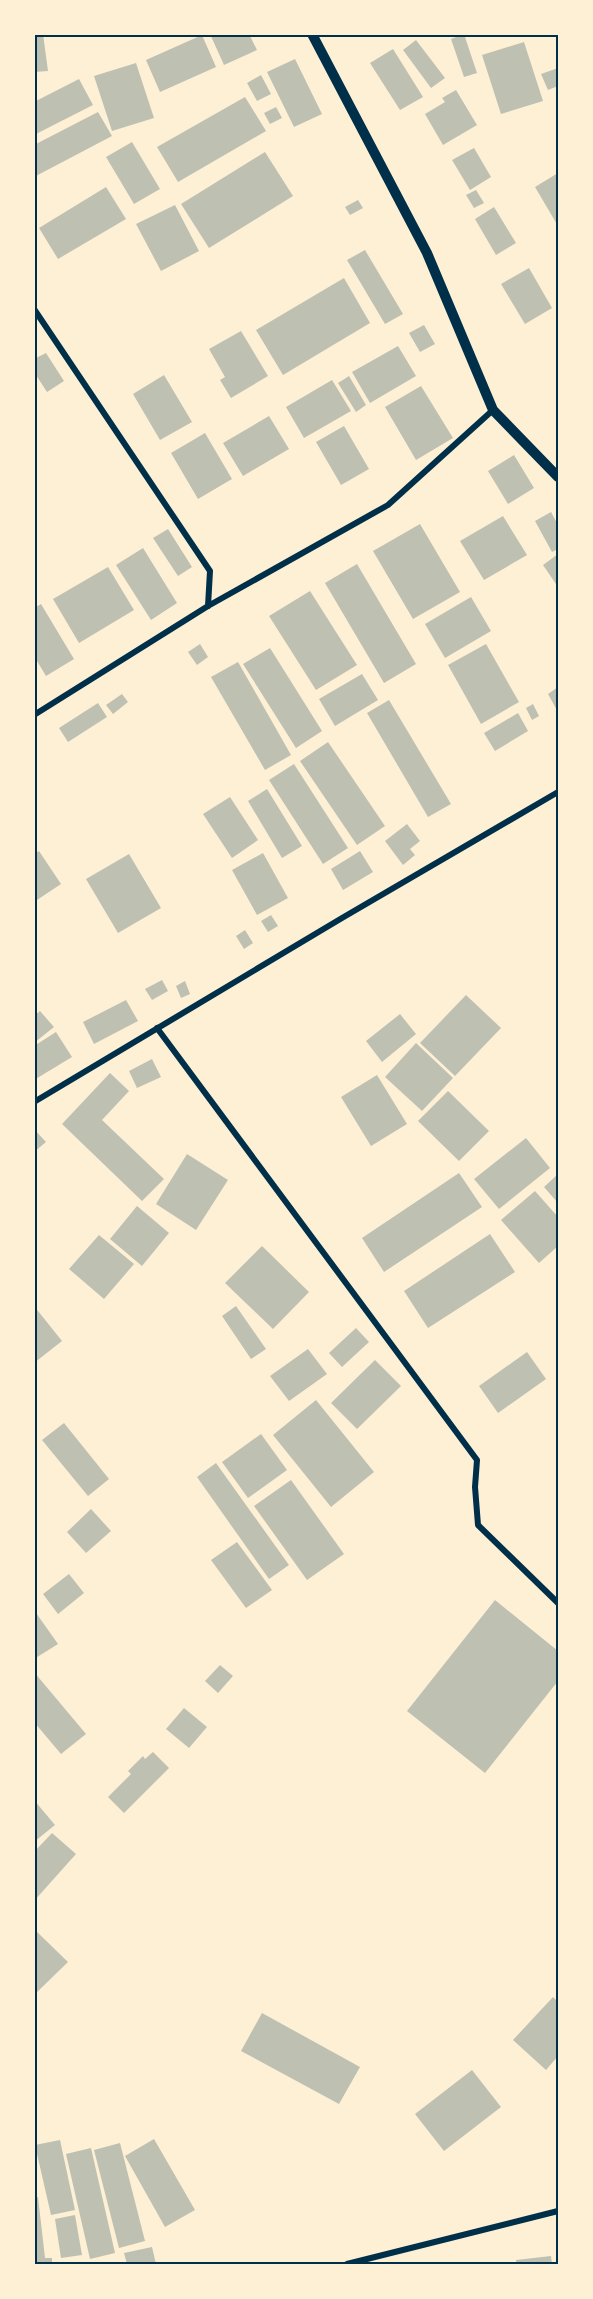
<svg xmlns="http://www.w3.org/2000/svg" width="593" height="2299" viewBox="0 0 593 2299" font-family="'DM Sans',sans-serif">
  <rect width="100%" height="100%" fill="#fdf0d5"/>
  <path fill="#bec0b2" d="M 34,34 L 43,34 L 48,71 L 34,72 Z
    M 210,34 L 249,34 L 257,50 L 224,65 Z
    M 464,34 L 477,73 L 464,77 L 451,39 Z
    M 202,35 L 216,67 L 160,92 L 146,60 Z
    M 416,40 L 445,78 L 431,88 L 403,50 Z
    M 524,42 L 543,101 L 501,114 L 482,55 Z
    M 393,49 L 423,97 L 400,110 L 370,63 Z
    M 295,59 L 322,114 L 294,127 L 267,72 Z
    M 136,63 L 154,118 L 112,131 L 94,76 Z
    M 558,68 L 558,86 L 548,90 L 541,74 Z
    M 261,75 L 271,94 L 257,101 L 247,83 Z
    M 79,79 L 93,105 L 34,135 L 34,102 Z
    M 456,90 L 477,125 L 443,145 L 425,114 L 445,102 L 442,98 Z
    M 245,97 L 266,131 L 178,182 L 157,147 Z
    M 276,107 L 282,118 L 270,124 L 264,113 Z
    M 98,112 L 112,136 L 34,177 L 34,145 Z
    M 132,142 L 160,189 L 134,204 L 106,157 Z
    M 474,148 L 491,177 L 470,190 L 452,160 Z
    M 265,152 L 293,196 L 209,248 L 181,204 Z
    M 558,173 L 558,226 L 535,187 Z
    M 106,187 L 126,219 L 58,259 L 39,228 Z
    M 476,190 L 484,203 L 474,208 L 466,195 Z
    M 358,200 L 363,208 L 350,215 L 345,207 Z
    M 175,205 L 199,251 L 161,271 L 136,224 Z
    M 494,207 L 516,243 L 496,255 L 475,219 Z
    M 365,250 L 403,314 L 385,324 L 347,260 Z
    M 529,268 L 552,308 L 525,324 L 501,284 Z
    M 344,278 L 370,323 L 283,375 L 256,330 Z
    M 424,325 L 435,344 L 420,352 L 409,333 Z
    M 241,331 L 268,376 L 231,398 L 220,380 L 225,377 L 209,349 Z
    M 398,346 L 416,376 L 370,403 L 352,372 Z
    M 46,353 L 64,381 L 47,392 L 34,372 L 34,359 Z
    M 164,375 L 192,422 L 160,440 L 133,394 Z
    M 349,376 L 366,405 L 356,412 L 338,383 Z
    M 332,380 L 351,411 L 304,438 L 286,407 Z
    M 421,386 L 453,438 L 416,460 L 385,407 Z
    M 269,416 L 289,449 L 243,476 L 223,443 Z
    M 344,426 L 369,469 L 341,485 L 316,442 Z
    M 205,433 L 232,479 L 198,499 L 171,453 Z
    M 514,455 L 534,488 L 508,504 L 488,471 Z
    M 551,512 L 558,525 L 558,549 L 552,552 L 535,521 Z
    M 503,516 L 527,555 L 484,580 L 460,541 Z
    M 420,524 L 460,592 L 413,619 L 373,551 Z
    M 168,529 L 192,567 L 178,576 L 153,538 Z
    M 143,548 L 177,603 L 151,620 L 116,565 Z
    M 558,554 L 558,587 L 543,565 Z
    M 357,564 L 416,664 L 384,683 L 325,583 Z
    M 108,567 L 134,610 L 79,643 L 53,599 Z
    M 310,591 L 357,665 L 316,690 L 269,616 Z
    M 471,597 L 491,631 L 445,658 L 425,624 Z
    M 41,604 L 74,659 L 46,676 L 34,656 L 34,608 Z
    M 200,644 L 208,657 L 197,665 L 188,652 Z
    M 486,644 L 519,702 L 481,724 L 448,665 Z
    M 270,648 L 322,731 L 296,748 L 243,664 Z
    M 238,662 L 291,755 L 265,770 L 211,677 Z
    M 362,674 L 378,700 L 335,726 L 319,699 Z
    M 558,687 L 558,712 L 548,694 Z
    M 122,694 L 128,702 L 113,714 L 106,705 Z
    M 389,700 L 451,804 L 428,817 L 367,713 Z
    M 98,703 L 107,717 L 68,742 L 59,728 Z
    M 533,704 L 539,716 L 532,720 L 526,708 Z
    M 518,713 L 528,731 L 495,751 L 484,733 Z
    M 328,742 L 385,826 L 357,845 L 300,761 Z
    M 294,764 L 348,848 L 323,864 L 269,780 Z
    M 267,789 L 302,846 L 282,858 L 248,801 Z
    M 230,797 L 258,840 L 232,858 L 203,814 Z
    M 407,824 L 420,841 L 410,849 L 415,855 L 403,865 L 385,841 Z
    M 39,851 L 61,884 L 34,902 L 34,854 Z
    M 360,851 L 373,872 L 343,890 L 331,869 Z
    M 263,853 L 288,898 L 257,915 L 232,870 Z
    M 129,854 L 161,908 L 118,933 L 86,879 Z
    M 271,915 L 278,926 L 268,932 L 261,921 Z
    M 245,930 L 253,943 L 244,949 L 236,936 Z
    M 162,980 L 168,991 L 152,1000 L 145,989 Z
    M 185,981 L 190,994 L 181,998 L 176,986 Z
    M 466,995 L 501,1028 L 455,1076 L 420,1043 Z
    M 126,1000 L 138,1021 L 94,1044 L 83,1022 Z
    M 40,1011 L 54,1027 L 34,1043 L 34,1016 Z
    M 400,1014 L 416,1034 L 382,1062 L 366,1041 Z
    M 56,1032 L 72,1057 L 34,1080 L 34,1046 Z
    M 416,1043 L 453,1078 L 422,1111 L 385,1077 Z
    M 152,1059 L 161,1077 L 137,1088 L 129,1071 Z
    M 110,1073 L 129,1091 L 102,1120 L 164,1179 L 142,1201 L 62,1124 Z
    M 377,1075 L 407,1124 L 371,1146 L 341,1097 Z
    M 448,1091 L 489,1131 L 459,1161 L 418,1121 Z
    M 34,1129 L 46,1142 L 34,1152 Z
    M 526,1138 L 550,1168 L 499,1209 L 474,1179 Z
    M 187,1154 L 228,1180 L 196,1230 L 156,1204 Z
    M 459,1173 L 482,1207 L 384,1272 L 362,1238 Z
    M 558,1174 L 558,1203 L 544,1187 Z
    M 535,1191 L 558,1217 L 558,1246 L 539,1263 L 501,1220 Z
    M 137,1206 L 169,1233 L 142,1266 L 110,1239 Z
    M 490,1234 L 515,1272 L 428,1328 L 404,1291 Z
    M 99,1235 L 134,1264 L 104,1299 L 69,1269 Z
    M 262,1246 L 309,1292 L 273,1329 L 225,1283 Z
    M 34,1306 L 62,1341 L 34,1363 Z
    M 236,1306 L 266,1349 L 251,1359 L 222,1316 Z
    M 356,1328 L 369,1342 L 342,1367 L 329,1353 Z
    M 308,1349 L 327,1374 L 289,1401 L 270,1376 Z
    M 527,1352 L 546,1379 L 498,1413 L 479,1386 Z
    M 375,1360 L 401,1386 L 357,1429 L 331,1403 Z
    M 316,1400 L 374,1472 L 331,1507 L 273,1435 Z
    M 64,1423 L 109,1479 L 88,1496 L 42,1440 Z
    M 261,1434 L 287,1470 L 248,1498 L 222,1462 Z
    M 216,1463 L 289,1565 L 269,1579 L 197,1477 Z
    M 291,1480 L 344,1554 L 307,1580 L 254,1506 Z
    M 91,1509 L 111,1531 L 86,1553 L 67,1532 Z
    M 237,1542 L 272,1590 L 246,1608 L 211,1560 Z
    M 69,1574 L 84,1593 L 58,1614 L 43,1594 Z
    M 495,1600 L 558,1651 L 558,1681 L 485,1773 L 407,1711 Z
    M 34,1610 L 58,1644 L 34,1659 Z
    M 220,1665 L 233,1676 L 218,1693 L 205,1681 Z
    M 34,1672 L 86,1734 L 61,1754 L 34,1722 Z
    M 184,1708 L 207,1727 L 189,1748 L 166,1729 Z
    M 153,1752 L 169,1768 L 124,1813 L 108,1797 L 131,1774 L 128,1771 L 143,1756 L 145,1759 Z
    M 34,1800 L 55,1825 L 34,1842 Z
    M 52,1833 L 76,1854 L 34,1901 L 34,1852 Z
    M 34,1929 L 68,1962 L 34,1995 Z
    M 553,1997 L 558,2002 L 558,2056 L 546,2070 L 513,2040 Z
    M 262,2013 L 360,2067 L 339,2104 L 241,2051 Z
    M 472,2070 L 501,2107 L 444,2151 L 415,2114 Z
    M 154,2139 L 195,2210 L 165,2227 L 125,2156 Z
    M 60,2140 L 75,2210 L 51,2215 L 35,2145 Z
    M 120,2143 L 145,2241 L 119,2248 L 94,2150 Z
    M 91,2148 L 115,2253 L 90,2259 L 66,2154 Z
    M 34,2197 L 38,2197 L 45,2258 L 52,2258 L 52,2264 L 37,2264 L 36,2258 L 34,2258 Z
    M 75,2215 L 82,2255 L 61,2258 L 55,2219 Z
    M 152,2247 L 156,2264 L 127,2264 L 124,2253 Z
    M 551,2256 L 552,2264 L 517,2264 L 516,2260 Z"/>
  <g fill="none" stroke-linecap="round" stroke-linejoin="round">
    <path stroke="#003049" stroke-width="6" d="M 34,309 L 210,571 L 208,606
      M 34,715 L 208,606 L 388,505 L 493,410
      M 157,1028 L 477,1460 L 475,1487 L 478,1525 L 558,1603
      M 34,1102 L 342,918 L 558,792
      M 347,2264 L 558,2211"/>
    <path stroke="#003049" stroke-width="10" d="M 312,34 L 427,253 L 493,410 L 558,477"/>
  </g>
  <rect width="593" height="2299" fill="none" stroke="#fdf0d5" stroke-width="72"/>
  <rect x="36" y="36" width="521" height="2227" fill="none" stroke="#003049" stroke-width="2"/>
</svg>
